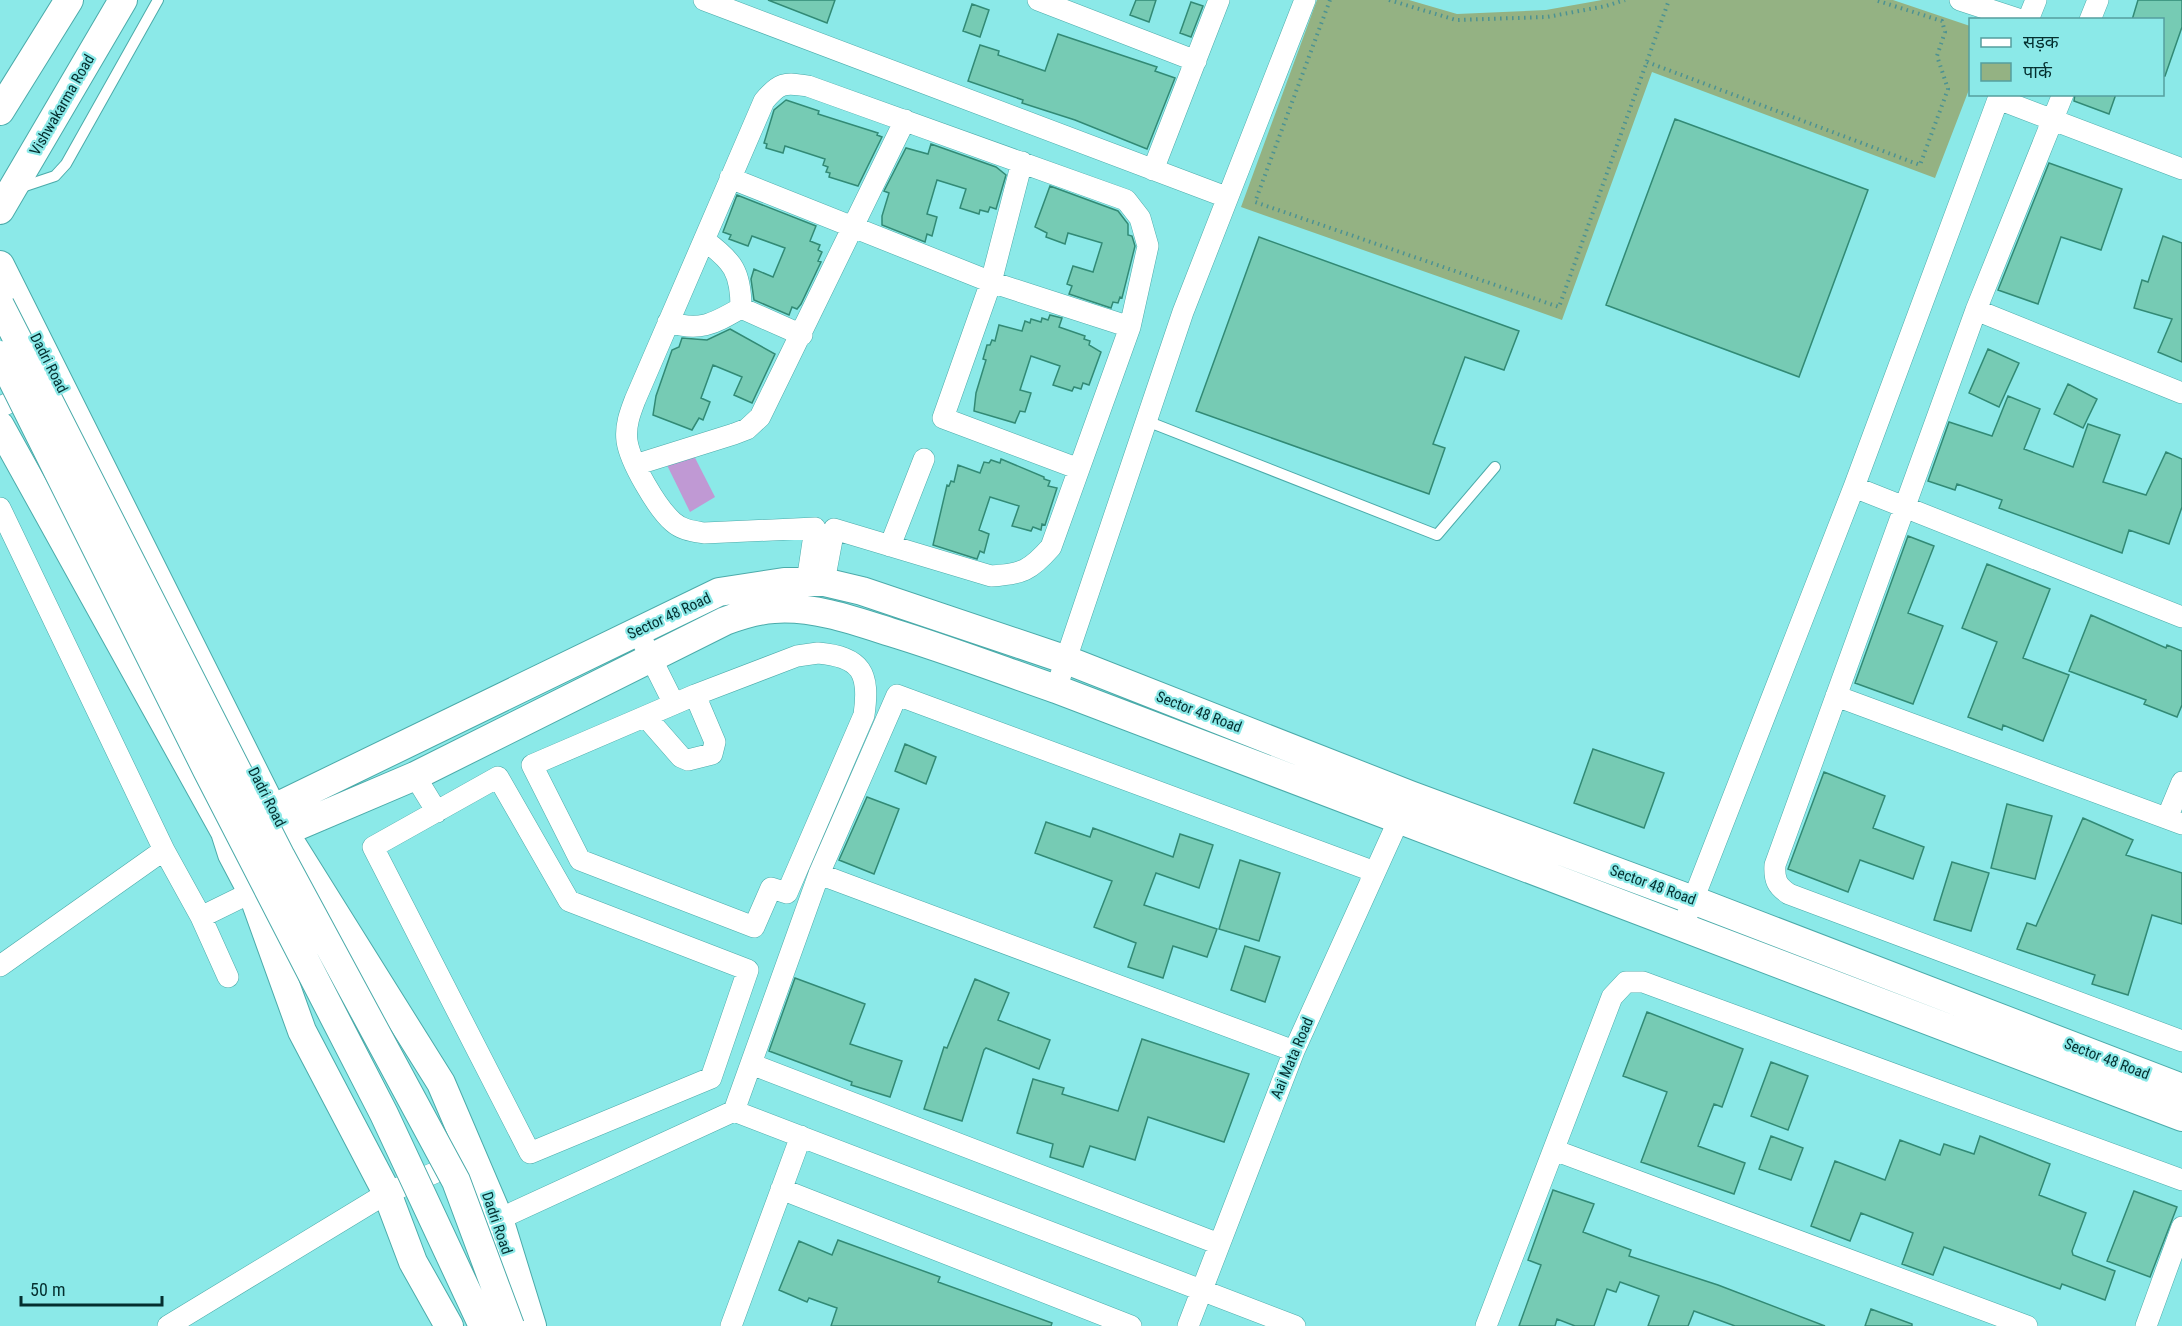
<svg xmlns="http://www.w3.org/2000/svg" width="2182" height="1326" viewBox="0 0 2182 1326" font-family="'Roboto Condensed','Noto Sans Devanagari',sans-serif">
  <rect width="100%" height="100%" fill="#8be9e8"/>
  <path fill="#94b283" d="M 1317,0 L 1409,0 L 1457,14 L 1546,10 L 1602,0 L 1893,0 L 1970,26 L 1970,87 L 1935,178 L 1652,72 L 1562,320 L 1241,207 Z"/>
  <path fill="#c099d4" d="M 690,448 L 715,497 L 690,512 L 665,461 Z"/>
  <path fill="#76cbb4" stroke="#328a75" stroke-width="1.5" d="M 768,0 L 835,0 L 827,23 Z
    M 1136,0 L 1156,0 L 1149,22 L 1130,15 Z
    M 2138,0 L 2182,0 L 2182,27 L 2165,76 L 2163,76 L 2163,20 L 2132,20 Z
    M 1191,2 L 1203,6 L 1191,37 L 1180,33 Z
    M 972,4 L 989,10 L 980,37 L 963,31 Z
    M 1058,34 L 1157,67 L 1155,71 L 1175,78 L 1147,149 L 1075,120 L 1022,103 L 1023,100 L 968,81 L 980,45 L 999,51 L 998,55 L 1045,71 Z
    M 2075,94 L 2116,94 L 2109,114 L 2074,101 Z
    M 786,100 L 819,111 L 818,114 L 878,133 L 877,135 L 882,137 L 858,186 L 829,177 L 830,173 L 826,172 L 828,167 L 823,165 L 825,159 L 785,146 L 783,153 L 766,148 L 767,144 L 764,143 L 774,110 Z
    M 1675,119 L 1868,190 L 1799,377 L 1606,305 Z
    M 931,144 L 996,167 L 1006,175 L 996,209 L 990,207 L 988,212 L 980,210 L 979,214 L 960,208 L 966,189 L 937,180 L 927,214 L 937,217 L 932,236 L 927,234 L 925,242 L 882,225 L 882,216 L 889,193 L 884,191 L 906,148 L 928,154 Z
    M 2049,163 L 2122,189 L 2101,250 L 2061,237 L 2038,304 L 1998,290 Z
    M 1050,186 L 1118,211 L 1128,224 L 1128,235 L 1132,236 L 1135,246 L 1122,298 L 1120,297 L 1118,303 L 1113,302 L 1111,308 L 1069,294 L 1072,286 L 1067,284 L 1073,266 L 1093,272 L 1102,243 L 1068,233 L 1065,244 L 1046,237 L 1047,233 L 1035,227 Z
    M 737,195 L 816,226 L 810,241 L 820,245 L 818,250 L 822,252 L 818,261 L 821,262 L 801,304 L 797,309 L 792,307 L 789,315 L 754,300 L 751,279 L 754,269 L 773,277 L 785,248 L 752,236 L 748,246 L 729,239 L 731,235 L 723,232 Z
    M 2163,236 L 2182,243 L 2182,362 L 2158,352 L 2172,319 L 2134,308 L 2142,280 L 2148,282 Z
    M 1259,237 L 1519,331 L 1504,370 L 1465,357 L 1433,444 L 1445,448 L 1429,494 L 1196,411 Z
    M 1050,315 L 1062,318 L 1059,327 L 1085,336 L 1084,339 L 1090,341 L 1089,345 L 1101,352 L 1089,385 L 1083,383 L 1081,389 L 1074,387 L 1072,391 L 1053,385 L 1060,366 L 1031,356 L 1020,390 L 1031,393 L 1025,412 L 1020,411 L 1015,423 L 974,411 L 976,393 L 986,360 L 983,359 L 987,345 L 990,345 L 992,340 L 995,341 L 999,325 L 1022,331 L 1025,321 L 1030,323 L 1031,319 L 1041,322 L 1042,318 L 1048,320 Z
    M 730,329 L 775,354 L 752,403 L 734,395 L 742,377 L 713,365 L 701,398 L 710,402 L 703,420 L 699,418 L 692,430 L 653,415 L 656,396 L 672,350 L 679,347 L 682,338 L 707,340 Z
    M 1988,349 L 2019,363 L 1999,407 L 1969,393 Z
    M 2068,384 L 2097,399 L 2083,428 L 2054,414 Z
    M 2008,396 L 2040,409 L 2024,449 L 2073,467 L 2088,424 L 2120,435 L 2103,482 L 2146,495 L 2166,452 L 2182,459 L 2182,507 L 2169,544 L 2129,530 L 2122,553 L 1999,508 L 2002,500 L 1957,484 L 1955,490 L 1928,481 L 1949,422 L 1992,436 Z
    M 1001,459 L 1044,477 L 1044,479 L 1050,481 L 1048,486 L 1057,488 L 1045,525 L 1042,524 L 1041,530 L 1033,527 L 1031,531 L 1012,526 L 1019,506 L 990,497 L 979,530 L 989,534 L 984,553 L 980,551 L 977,559 L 933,545 L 947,485 L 949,486 L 951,481 L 954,482 L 958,465 L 980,473 L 984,462 L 989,463 L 991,460 L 1000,463 Z
    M 1908,536 L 1934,546 L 1908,613 L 1943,626 L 1913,704 L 1855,683 Z
    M 1987,564 L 2050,589 L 2023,658 L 2069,675 L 2043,741 L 2003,725 L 2002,730 L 1968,717 L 1997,642 L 1962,628 Z
    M 2091,615 L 2166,648 L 2167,645 L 2182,651 L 2182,705 L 2177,717 L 2144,704 L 2146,700 L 2069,671 Z
    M 905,744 L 936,757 L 926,784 L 895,771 Z
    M 1593,749 L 1664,773 L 1644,828 L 1574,803 Z
    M 1824,772 L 1885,796 L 1873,828 L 1924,847 L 1913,879 L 1860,860 L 1848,892 L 1788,869 Z
    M 867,797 L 899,809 L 874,874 L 839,860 Z
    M 2007,804 L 2052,816 L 2035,879 L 1991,868 Z
    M 2083,818 L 2133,840 L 2126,855 L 2182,873 L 2182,924 L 2152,915 L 2128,995 L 2092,984 L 2095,975 L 2017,949 L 2027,923 L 2036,926 Z
    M 1046,822 L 1090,837 L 1093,828 L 1173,857 L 1180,834 L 1213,845 L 1199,888 L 1156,873 L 1144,905 L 1217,929 L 1207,957 L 1173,946 L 1163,978 L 1128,967 L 1136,943 L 1094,927 L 1112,881 L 1035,853 Z
    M 1240,860 L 1280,873 L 1259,941 L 1219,929 Z
    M 1952,862 L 1989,873 L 1971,931 L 1934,920 Z
    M 1245,946 L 1280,957 L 1265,1002 L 1231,990 Z
    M 795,978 L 865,1004 L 850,1044 L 902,1061 L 890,1097 L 851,1085 L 852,1082 L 769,1051 Z
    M 975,979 L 1009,993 L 998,1020 L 1050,1040 L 1039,1069 L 986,1048 L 984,1050 L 962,1121 L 924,1109 L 944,1047 L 947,1048 Z
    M 1647,1012 L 1743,1049 L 1722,1107 L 1714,1104 L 1698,1146 L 1745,1163 L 1734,1194 L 1641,1162 L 1667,1092 L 1623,1076 Z
    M 1142,1039 L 1249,1074 L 1224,1142 L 1148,1117 L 1135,1160 L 1090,1146 L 1083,1167 L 1050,1157 L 1053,1144 L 1017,1133 L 1033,1079 L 1064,1088 L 1062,1094 L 1118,1111 Z
    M 1771,1062 L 1808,1076 L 1788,1130 L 1751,1116 Z
    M 1771,1136 L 1803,1148 L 1791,1180 L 1759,1169 Z
    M 1980,1136 L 2050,1164 L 2039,1195 L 2086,1213 L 2072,1251 L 2073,1255 L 2115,1271 L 2105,1300 L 2062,1284 L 2060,1289 L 1944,1247 L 1933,1275 L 1902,1264 L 1913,1233 L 1861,1213 L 1850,1241 L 1811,1226 L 1835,1161 L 1885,1180 L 1900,1140 L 1940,1155 L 1944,1144 L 1974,1154 Z
    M 1553,1190 L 1594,1204 L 1583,1232 L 1631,1250 L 1629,1256 L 1718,1285 L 1825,1326 L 1735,1326 L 1694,1311 L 1688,1326 L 1648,1326 L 1659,1296 L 1620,1282 L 1616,1292 L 1607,1289 L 1594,1326 L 1575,1326 L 1557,1319 L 1555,1326 L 1519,1326 L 1541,1265 L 1528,1260 Z
    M 2134,1191 L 2177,1207 L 2150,1277 L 2107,1261 Z
    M 838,1240 L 940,1277 L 938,1282 L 1052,1323 L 1051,1326 L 831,1326 L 837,1308 L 809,1298 L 807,1302 L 779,1290 L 799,1241 L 832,1255 Z
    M 1871,1309 L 1912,1324 L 1912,1326 L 1865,1326 Z"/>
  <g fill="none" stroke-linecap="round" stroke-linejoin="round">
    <defs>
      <path id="lane" d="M 19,188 L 55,176 L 66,164 L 158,0
        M 1144,420 L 1437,535 L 1495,467"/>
      <path id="street" d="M 704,0 L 1226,197
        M 1038,0 L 1196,61
        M 1960,0 L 2021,20
        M 2028,20 L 2036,0
        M 2090,20 L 2098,0
        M 2063,94 L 1976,310 L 1775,865 C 1774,880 1777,886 1789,894 L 2182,1041
        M 1998,99 L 2182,169
        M 1022,162 L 991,282 L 943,418 L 1079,469
        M 1153,170 L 1219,0
        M 730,178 L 991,282 L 1130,327
        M 741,308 L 802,335
        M 1976,310 L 2182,393
        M 668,322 C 700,332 713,324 741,308 C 741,272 733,261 704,240
        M 0,407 L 32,392
        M 635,465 L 734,434 L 747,429 L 760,417 L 905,120
        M 1854,487 L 2182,617
        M 0,508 L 164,850 L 201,917 L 228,977
        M 890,546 L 924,459
        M 807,582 L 815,528 L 704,533 C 692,531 682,530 673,522 C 657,508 630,462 627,441 C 625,426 630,413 635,400 L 764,101 C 779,83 784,82 808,86 L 1126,200 L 1140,218 L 1148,246 L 1130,327 L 1051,547 C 1030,571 1022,574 991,576 L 834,529 L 824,582
        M 637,630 L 674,704
        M 818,653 C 862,657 870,673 864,715 L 787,893 L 771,888 L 754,927 L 580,860 L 532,765 L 695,695 L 797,656 Z
        M 1056,689 L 1183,312 L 1305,0
        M 1836,696 L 2182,824
        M 646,717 L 681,757 L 688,760 L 712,754 L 715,742 L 695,695
        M 415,776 L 437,812
        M 498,777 L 569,901 L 748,970 L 711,1078 L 530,1153 L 373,847 Z
        M 2167,818 L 2182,782
        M 819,874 L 1294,1051
        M 1688,913 L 1854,487 L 2000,94
        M 201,917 L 252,892
        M 0,966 L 164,850
        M 751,1064 L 1219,1244
        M 734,1111 L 819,874 L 897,695 L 1375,872
        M 1554,1150 L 2027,1326
        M 781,1189 L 1131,1326
        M 499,1219 L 734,1111 L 1295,1326
        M 168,1326 L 387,1193 L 460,1162
        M 731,1326 L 801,1136
        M 1188,1326 L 1294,1051 L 1405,806
        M 1486,1326 L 1612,997 L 1626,982 L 1643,982 L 2182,1180
        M 2146,1326 L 2182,1227"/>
      <path id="secondary" d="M 0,111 L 69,0
        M 0,210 L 123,0
        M 0,265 L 284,832 L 441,1083 L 499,1219 L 532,1326
        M 0,426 L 225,832 L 232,854 L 252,892 L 302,1031 L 387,1193 L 413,1262 L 449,1326
        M 237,826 L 719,592 L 784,582 L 824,582 L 862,591 L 1064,659 L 1410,795 L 1693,900 L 2182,1088
        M 232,854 L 415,776 L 725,621 C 741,615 756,610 774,609 C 813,606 853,620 890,632 C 946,649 1001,670 1056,689 L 2182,1117"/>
    </defs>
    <use href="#lane" stroke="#4babaa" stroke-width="12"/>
    <use href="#street" stroke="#4babaa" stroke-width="22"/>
    <use href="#secondary" stroke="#4babaa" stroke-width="30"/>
    <path stroke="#4c9292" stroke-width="4" stroke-dasharray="1.5 4.5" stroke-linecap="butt" d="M 1330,0 L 1255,202 L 1559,307 L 1669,0
      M 1389,0 L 1456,20 L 1547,17 L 1606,6 L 1625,0
      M 1647,62 L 1920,165 L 1948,89 L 1937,56 L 1945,32 L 1942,21 L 1875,0"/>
    <use href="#lane" stroke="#fff" stroke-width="10"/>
    <use href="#street" stroke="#fff" stroke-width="21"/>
    <use href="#secondary" stroke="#fff" stroke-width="28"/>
    <defs>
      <path id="secondary-bridge" d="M 0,305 L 281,857 L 456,1181 L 510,1326
        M 0,355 L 207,770 L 384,1114 L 483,1326"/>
    </defs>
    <use href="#secondary-bridge" stroke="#4babaa" stroke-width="30" stroke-linecap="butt"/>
    <use href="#secondary-bridge" stroke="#fff" stroke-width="28"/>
  </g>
  <g text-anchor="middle" stroke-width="4.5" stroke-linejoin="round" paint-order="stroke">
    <g font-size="15" fill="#042f2f" stroke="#8be9e8">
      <text transform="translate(62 105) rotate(-60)" y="5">Vishwakarma Road</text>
      <text transform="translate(49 363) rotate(63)" y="5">Dadri Road</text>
      <text transform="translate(669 616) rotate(-25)" y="5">Sector 48 Road</text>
      <text transform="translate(1199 712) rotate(21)" y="5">Sector 48 Road</text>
      <text transform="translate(267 797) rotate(63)" y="5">Dadri Road</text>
      <text transform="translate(1653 885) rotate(20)" y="5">Sector 48 Road</text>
      <text transform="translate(1292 1058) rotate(-67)" y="5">Aai Mata Road</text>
      <text transform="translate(2107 1059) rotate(21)" y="5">Sector 48 Road</text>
      <text transform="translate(497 1223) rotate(71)" y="5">Dadri Road</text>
    </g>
  </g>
  <rect x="1969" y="18" width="195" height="78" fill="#8be9e8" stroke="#559f9e" stroke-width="1.5"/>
  <rect x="1981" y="38" width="30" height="9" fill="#ffffff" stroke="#559f9e" stroke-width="1.5"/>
  <text x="2023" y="48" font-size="18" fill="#042f2f">सड़क</text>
  <rect x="1981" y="63" width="30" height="18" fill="#94b283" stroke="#559f9e" stroke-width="1.5"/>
  <text x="2023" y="78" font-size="18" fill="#042f2f">पार्क</text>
  <path d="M21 1296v9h141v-9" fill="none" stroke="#042f2f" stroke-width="3"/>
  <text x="30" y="1296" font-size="18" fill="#042f2f" stroke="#8be9e8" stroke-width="4.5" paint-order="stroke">50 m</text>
</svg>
